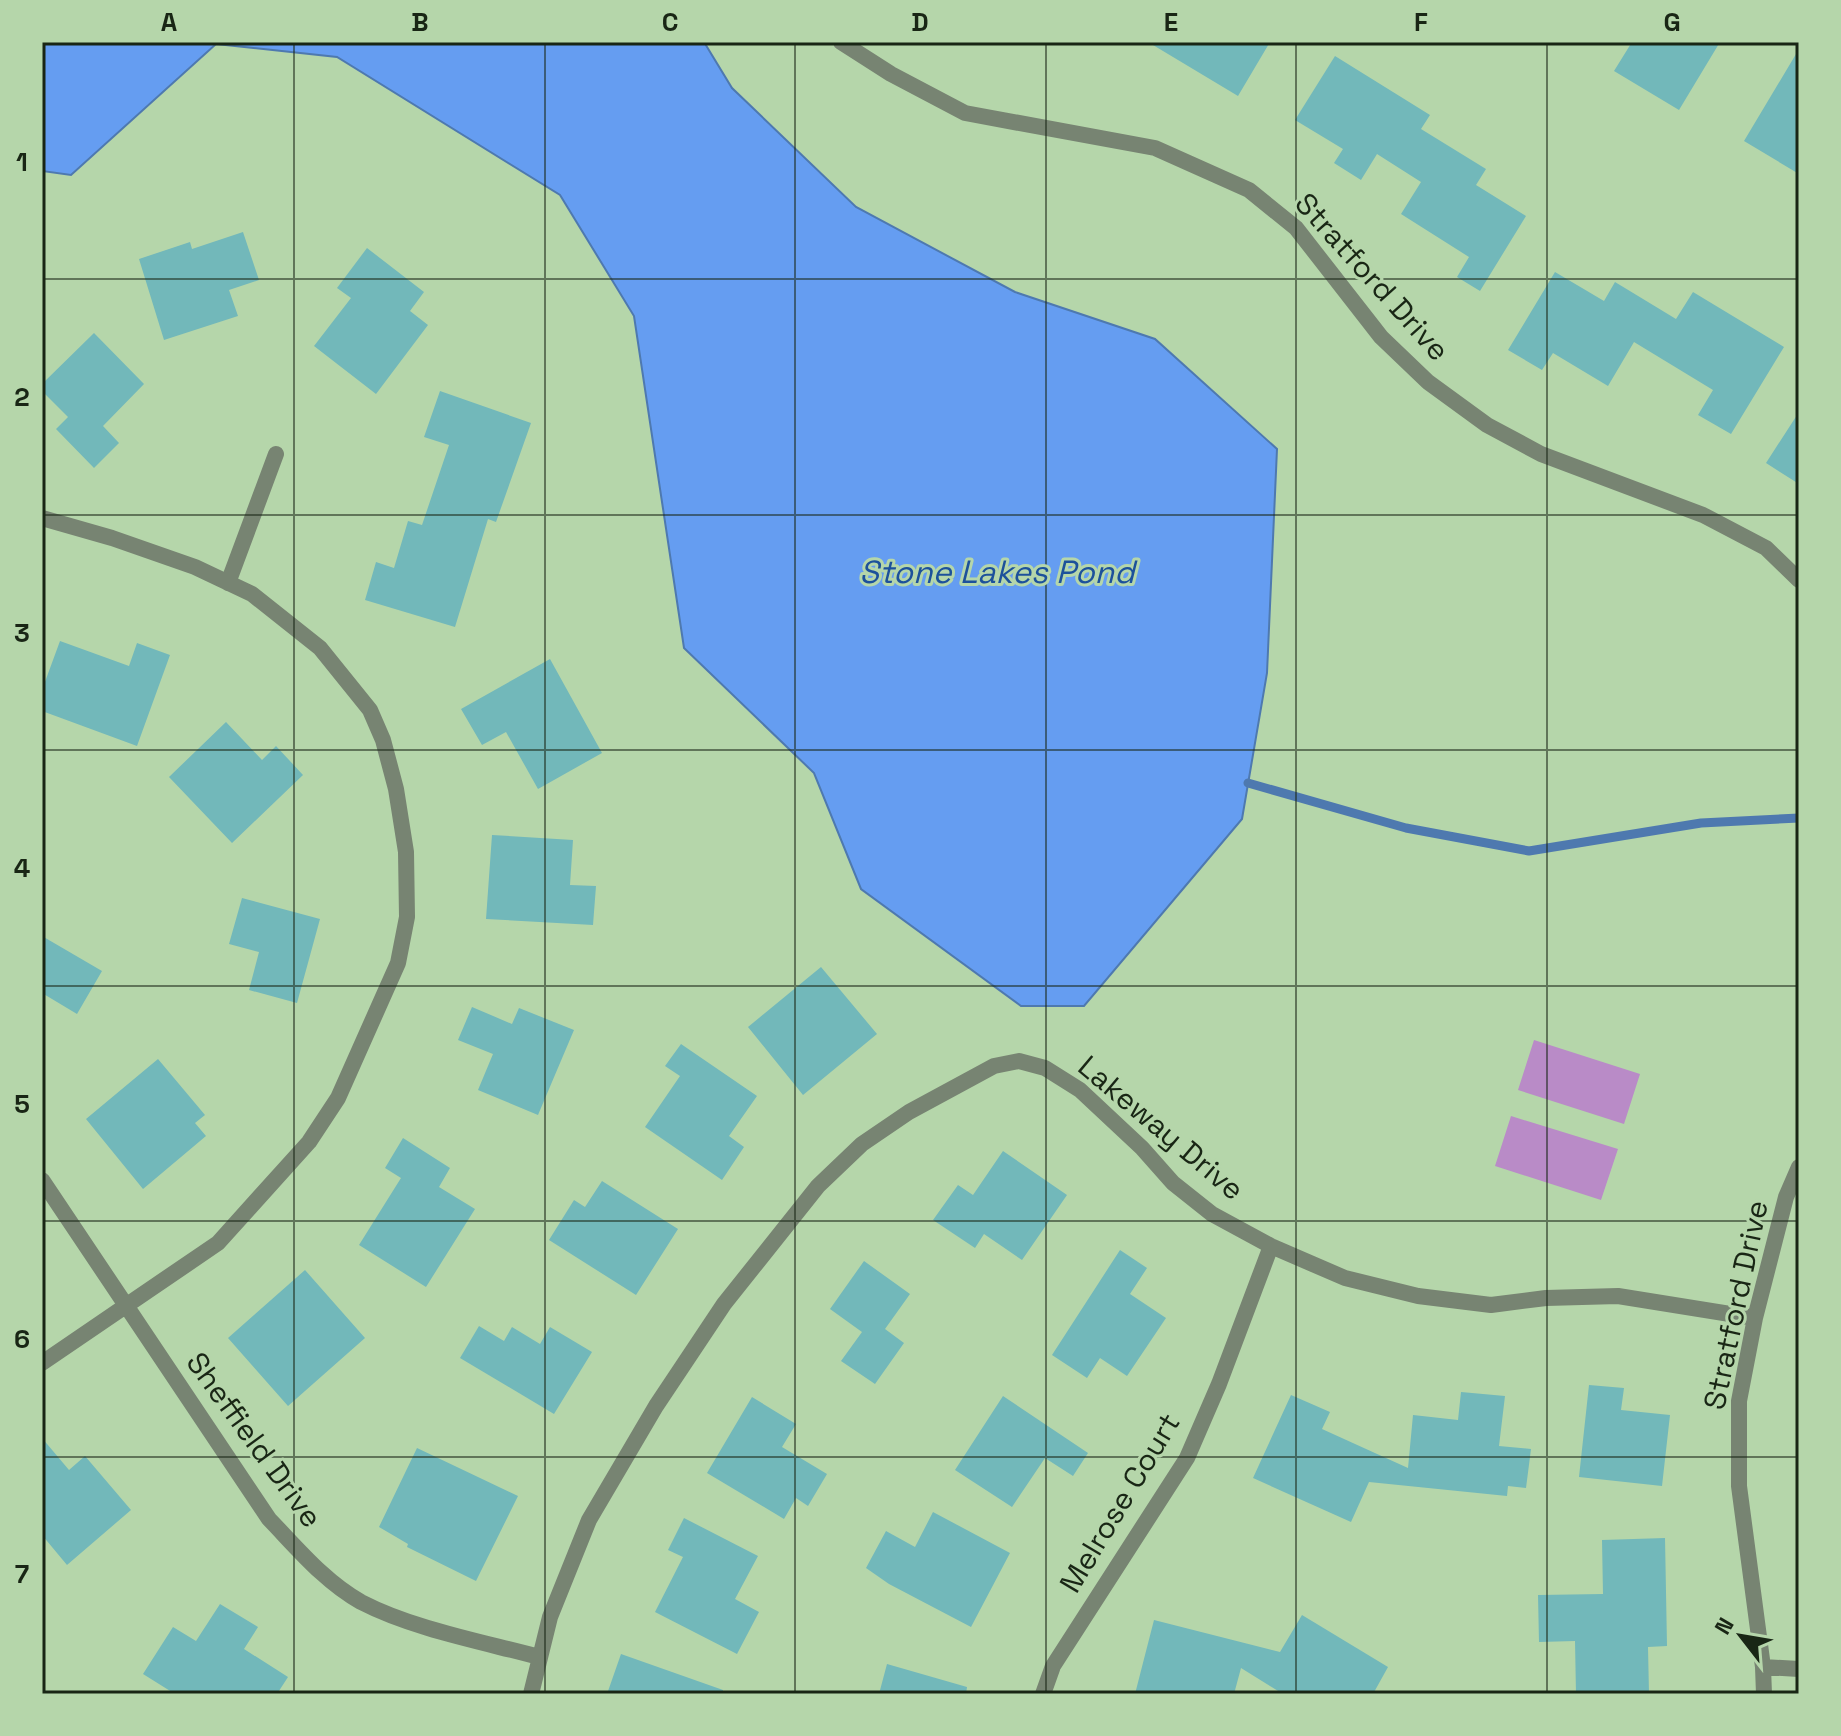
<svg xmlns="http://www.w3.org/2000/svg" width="1841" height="1736" viewBox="0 0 1841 1736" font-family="'Space Grotesk',sans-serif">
  <rect width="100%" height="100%" fill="#b5d6aa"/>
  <path fill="#b98bc7" d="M 1534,1040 L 1640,1074 L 1624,1124 L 1518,1090 Z
    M 1511,1116 L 1618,1149 L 1601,1200 L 1495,1166 Z"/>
  <path fill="#659df1" stroke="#4e79af" stroke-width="2" d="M 42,42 L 704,42 L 732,88 L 856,207 L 1015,292 L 1155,339 L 1277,449 L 1267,673 L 1242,819 L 1084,1006 L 1021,1006 L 861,889 L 814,773 L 684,648 L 634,316 L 560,195 L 337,57 L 216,44 L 71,175 L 42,171 Z"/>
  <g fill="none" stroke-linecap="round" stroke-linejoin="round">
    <path stroke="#4e79af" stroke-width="9" d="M 1248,783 L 1406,828 L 1529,851 L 1701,823 L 1799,818"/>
  </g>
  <path fill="#72b8ba" d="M 1148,42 L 1270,42 L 1238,96 Z
    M 1632,42 L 1720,42 L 1679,110 L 1614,71 Z
    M 1799,49 L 1799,174 L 1744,141 Z
    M 1335,56 L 1430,115 L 1421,129 L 1486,169 L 1476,185 L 1526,216 L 1480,291 L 1457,277 L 1469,257 L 1401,214 L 1421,182 L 1377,154 L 1361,180 L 1334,163 L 1343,149 L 1295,120 Z
    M 243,232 L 259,280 L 229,290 L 238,316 L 164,340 L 139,259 L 190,242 L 192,249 Z
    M 367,248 L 424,292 L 410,311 L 428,325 L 376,394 L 314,346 L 351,298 L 337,288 Z
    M 1555,272 L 1604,301 L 1615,282 L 1676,319 L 1693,292 L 1784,347 L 1731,434 L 1698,415 L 1713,390 L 1634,342 L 1608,386 L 1553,353 L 1542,370 L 1508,350 Z
    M 94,333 L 144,384 L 103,426 L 119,443 L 94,468 L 56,429 L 68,417 L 42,391 L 42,384 Z
    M 440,391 L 531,423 L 496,522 L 488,519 L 455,627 L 365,600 L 376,562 L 394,568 L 408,521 L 422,525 L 449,445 L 424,437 Z
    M 1799,412 L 1799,484 L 1766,463 Z
    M 60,641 L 129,666 L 137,643 L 170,655 L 137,746 L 42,711 L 42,690 Z
    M 550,659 L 602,753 L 538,789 L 506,732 L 482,745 L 461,709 Z
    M 226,722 L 262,760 L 276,746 L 303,775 L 232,843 L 169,777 Z
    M 492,835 L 573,840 L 570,885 L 596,886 L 593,925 L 486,919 Z
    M 242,898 L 320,919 L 297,1003 L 249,990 L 259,952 L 229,944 Z
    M 42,936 L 102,971 L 77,1014 L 42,993 Z
    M 821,967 L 877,1034 L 803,1095 L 748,1027 Z
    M 472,1007 L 512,1024 L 519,1008 L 574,1030 L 538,1115 L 478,1090 L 493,1054 L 458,1040 Z
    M 681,1044 L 757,1096 L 729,1136 L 744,1147 L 722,1180 L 645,1127 L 680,1076 L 665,1066 Z
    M 158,1059 L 205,1115 L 195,1123 L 206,1136 L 143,1189 L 86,1119 Z
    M 403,1138 L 450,1168 L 439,1187 L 475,1209 L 426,1287 L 359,1245 L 401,1178 L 385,1168 Z
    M 1003,1151 L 1067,1195 L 1022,1260 L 984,1234 L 975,1248 L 933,1220 L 958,1185 L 973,1195 Z
    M 602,1181 L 678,1229 L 636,1295 L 549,1240 L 574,1200 L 585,1207 Z
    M 1120,1250 L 1147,1268 L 1130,1294 L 1166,1318 L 1127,1376 L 1100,1358 L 1087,1378 L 1052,1355 Z
    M 864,1261 L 910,1294 L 885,1329 L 904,1343 L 875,1384 L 841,1361 L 862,1332 L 830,1309 Z
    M 305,1270 L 365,1338 L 288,1406 L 228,1338 Z
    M 479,1326 L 504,1341 L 512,1327 L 540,1344 L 550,1327 L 592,1352 L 554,1414 L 460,1358 Z
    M 1589,1385 L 1624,1388 L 1621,1410 L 1670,1415 L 1662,1486 L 1579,1477 Z
    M 1461,1392 L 1505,1396 L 1499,1446 L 1531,1449 L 1526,1488 L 1508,1486 L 1507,1496 L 1369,1482 L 1351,1522 L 1253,1478 L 1291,1395 L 1330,1412 L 1322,1429 L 1408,1468 L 1413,1415 L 1458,1420 Z
    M 1003,1396 L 1088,1453 L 1073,1476 L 1045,1458 L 1012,1507 L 955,1470 Z
    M 752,1397 L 796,1424 L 782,1447 L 827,1474 L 808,1506 L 796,1498 L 784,1519 L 707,1473 Z
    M 42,1438 L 69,1470 L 85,1456 L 131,1510 L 67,1565 L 42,1535 Z
    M 417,1448 L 518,1496 L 476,1581 L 407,1547 L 408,1544 L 379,1527 Z
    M 933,1512 L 1010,1553 L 971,1627 L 889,1584 L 866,1568 L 886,1531 L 915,1547 Z
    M 684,1518 L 758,1556 L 735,1599 L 759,1612 L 737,1654 L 655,1612 L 683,1557 L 668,1550 Z
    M 1665,1538 L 1667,1646 L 1648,1647 L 1649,1694 L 1576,1694 L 1575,1641 L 1539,1642 L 1538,1595 L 1603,1594 L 1602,1540 Z
    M 220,1604 L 258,1627 L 244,1649 L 288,1677 L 277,1694 L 175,1694 L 143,1674 L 173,1627 L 196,1641 Z
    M 1302,1615 L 1388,1667 L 1373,1694 L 1283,1694 L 1241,1668 L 1234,1694 L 1135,1694 L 1154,1620 L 1280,1652 Z
    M 621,1654 L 723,1690 L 723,1694 L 607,1694 Z
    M 887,1664 L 967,1687 L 966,1694 L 879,1694 Z"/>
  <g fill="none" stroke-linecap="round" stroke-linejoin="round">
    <path stroke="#778472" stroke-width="16" d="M 841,42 L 891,74 L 965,113 L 1155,148 L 1249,190 L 1296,228 L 1381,337 L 1428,382 L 1487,425 L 1541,454 L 1703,515 L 1766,548 L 1799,580
      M 42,518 L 112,538 L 195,567 L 252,594 L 320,648 L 370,710 L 383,740 L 396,789 L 406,852 L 407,917 L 398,963 L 338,1098 L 309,1142 L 218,1243 L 42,1363
      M 228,583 L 276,454
      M 42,1180 L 269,1519 C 297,1548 325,1582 361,1602 C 413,1629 483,1642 539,1657
      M 1763,1667 L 1799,1669
      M 531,1694 L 550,1617 L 589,1520 L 656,1406 L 724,1304 L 818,1186 L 862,1144 L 909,1112 L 994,1066 L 1019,1061 L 1045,1068 L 1080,1090 L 1142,1148 L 1173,1183 L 1212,1214 L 1271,1246 L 1345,1278 L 1418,1296 L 1491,1305 L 1546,1298 L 1618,1296 L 1755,1318
      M 1043,1694 L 1053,1666 L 1187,1458 L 1219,1384 L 1271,1246
      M 1764,1694 L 1763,1667 L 1739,1486 L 1739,1401 L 1755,1318 L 1786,1197 L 1799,1167"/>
  </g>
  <path fill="none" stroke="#192615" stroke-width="2" stroke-opacity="0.55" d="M 294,42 L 294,1694M 545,42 L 545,1694M 795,42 L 795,1694M 1046,42 L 1046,1694M 1296,42 L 1296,1694M 1547,42 L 1547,1694M 42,279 L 1799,279M 42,515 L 1799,515M 42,750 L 1799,750M 42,986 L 1799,986M 42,1221 L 1799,1221M 42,1457 L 1799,1457"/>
  <g text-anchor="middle" stroke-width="6" stroke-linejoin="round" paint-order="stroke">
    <g font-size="30" fill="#192615" stroke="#b5d6aa">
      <text transform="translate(1372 277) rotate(48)" y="10">Stratford Drive</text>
      <text transform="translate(1161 1128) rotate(40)" y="10">Lakeway Drive</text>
      <text transform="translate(1736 1305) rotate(-78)" y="10">Stratford Drive</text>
      <text transform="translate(254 1440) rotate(54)" y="10">Sheffield Drive</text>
      <text transform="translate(1120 1503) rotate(-59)" y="10">Melrose Court</text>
    </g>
    <g font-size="32" font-style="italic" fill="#1c519b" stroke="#b5d6aa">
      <text x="997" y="583">Stone Lakes Pond</text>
    </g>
  </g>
  <rect width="1841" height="1736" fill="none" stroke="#b5d6aa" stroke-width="88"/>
  <g transform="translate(1741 1636) rotate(301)" stroke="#b5d6aa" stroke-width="6" paint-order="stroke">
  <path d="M0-6L14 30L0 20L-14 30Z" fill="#192615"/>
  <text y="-12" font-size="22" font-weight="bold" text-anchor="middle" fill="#192615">N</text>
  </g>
  <rect x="44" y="44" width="1753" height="1648" fill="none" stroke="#192615" stroke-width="3"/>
  <g font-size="26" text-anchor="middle" font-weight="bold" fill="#192615">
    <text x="169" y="31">A</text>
    <text x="420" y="31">B</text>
    <text x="670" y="31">C</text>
    <text x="920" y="31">D</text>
    <text x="1171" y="31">E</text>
    <text x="1421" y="31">F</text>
    <text x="1672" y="31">G</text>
    <text x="22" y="171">1</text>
    <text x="22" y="406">2</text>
    <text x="22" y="642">3</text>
    <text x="22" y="877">4</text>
    <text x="22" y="1113">5</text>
    <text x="22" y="1348">6</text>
    <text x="22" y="1583">7</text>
  </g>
</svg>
